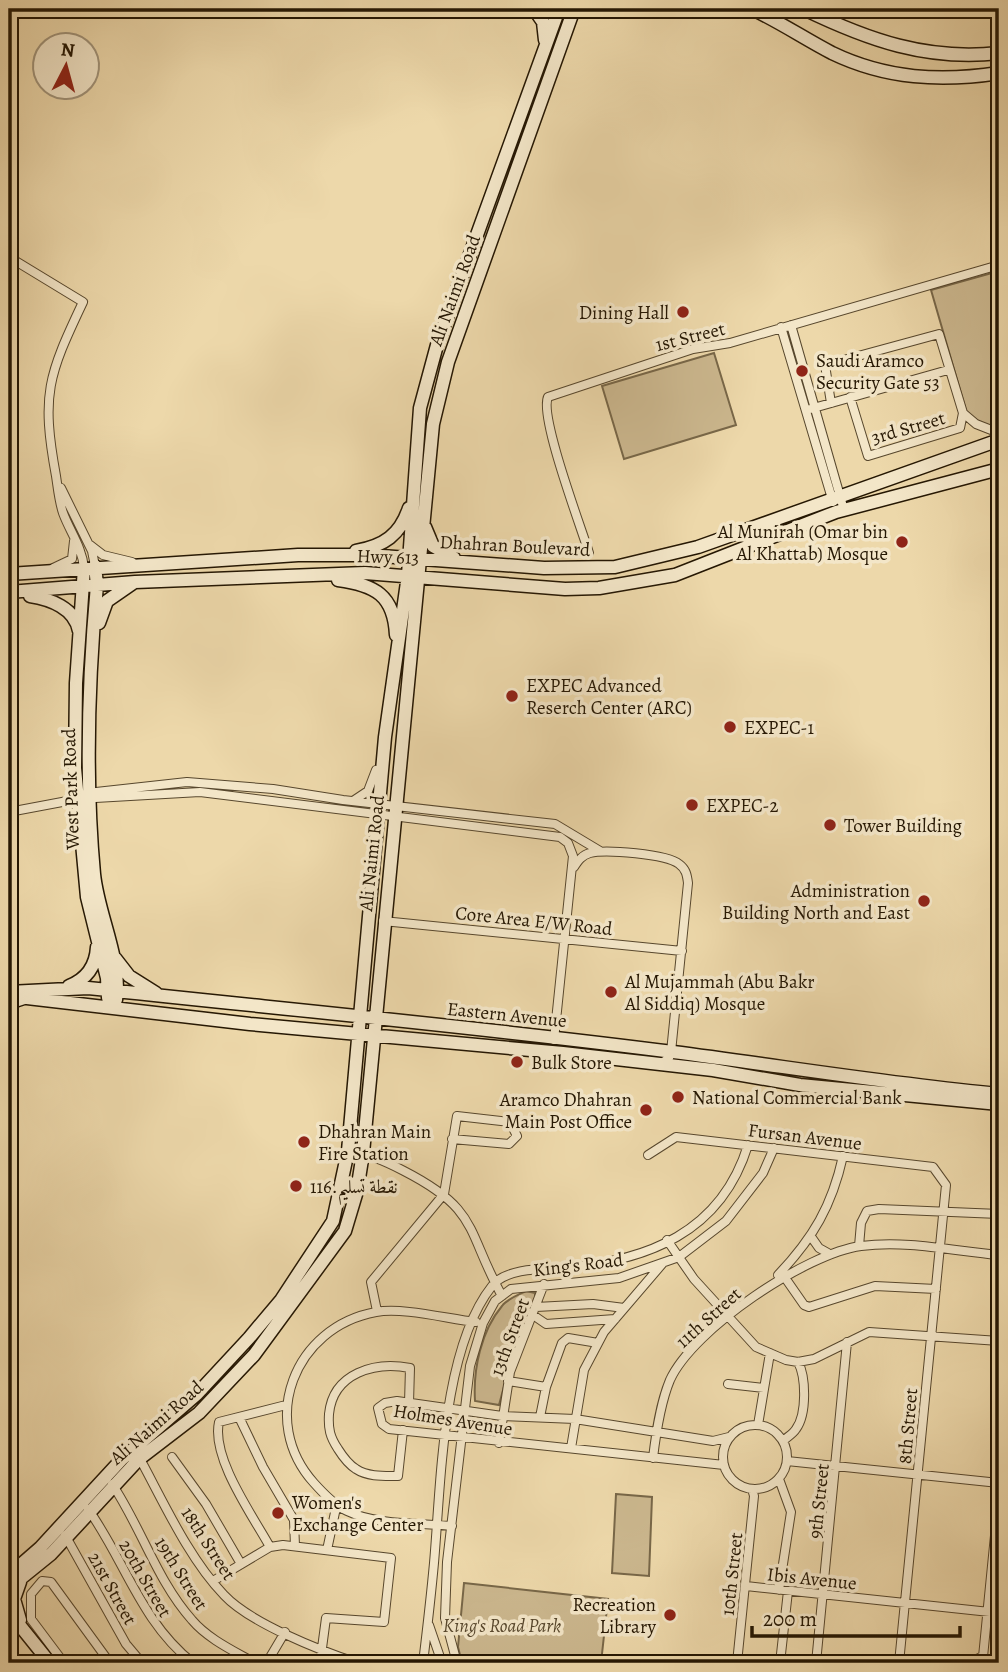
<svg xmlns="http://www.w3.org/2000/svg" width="1008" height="1672" viewBox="0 0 1008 1672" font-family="Alegreya,Amiri,serif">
  <rect width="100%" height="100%" fill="#edd8aa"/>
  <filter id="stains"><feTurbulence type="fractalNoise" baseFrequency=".00286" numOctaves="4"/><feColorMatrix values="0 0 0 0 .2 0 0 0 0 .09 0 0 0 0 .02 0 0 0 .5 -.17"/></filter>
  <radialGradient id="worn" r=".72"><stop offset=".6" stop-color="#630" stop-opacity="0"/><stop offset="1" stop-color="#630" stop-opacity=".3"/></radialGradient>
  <path fill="#cbb78e" stroke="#786748" stroke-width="2" d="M 999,271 L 999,427 L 987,426 L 967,414 L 931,290 Z
    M 714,353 L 736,425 L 624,459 L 602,386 Z
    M 526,1291 L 535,1293 L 535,1303 L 515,1346 L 499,1405 L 475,1401 C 473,1369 481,1331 502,1306 C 507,1299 518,1295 526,1291 Z
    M 616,1494 L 652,1497 L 649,1576 L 612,1573 Z
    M 464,1583 L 608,1599 L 601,1663 L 462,1663 L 458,1647 Z"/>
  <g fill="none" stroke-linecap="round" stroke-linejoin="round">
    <defs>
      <path id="minor" d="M 9,257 L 83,302 C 48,376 41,394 56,476 C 58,489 59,501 63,513 C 70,532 82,547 84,568
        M 791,325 L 844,510
        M 781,327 L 833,502
        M 831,403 L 825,365 L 939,334 L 963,413 L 960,428 L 868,456 L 850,397
        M 810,409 L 948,370
        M 963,413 L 976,424 L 999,433
        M 61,488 L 92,551 L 95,566
        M 90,545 L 103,555 L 132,562
        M 589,553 C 581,527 539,416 548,397 L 693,349 L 730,343 L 999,265
        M 53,568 L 72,559 L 74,541
        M 87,793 L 187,782 L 273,789 L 343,800 L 555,824 L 600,851
        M 353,801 L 368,791 L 376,770
        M 9,812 L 78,799 L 200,792 L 560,837 L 568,843 L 573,856 L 554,1040
        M 574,867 C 578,861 582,855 590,853 C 605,849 667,854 679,864 C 686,869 687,875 688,883 L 671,1052 L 669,1058 L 660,1064
        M 383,921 L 682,951
        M 348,1151 C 368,1153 387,1162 404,1171 C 480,1210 466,1231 502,1296
        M 648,1155 L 676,1137 L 933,1167 L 946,1185 L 899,1663
        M 812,1238 L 819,1248 L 828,1253
        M 667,1240 L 694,1279 L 756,1347 L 786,1360 L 798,1362 L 814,1359 L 869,1332 L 999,1341
        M 859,1246 L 861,1223 L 867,1211 L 879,1209 L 999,1214
        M 781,1272 L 804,1305 L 809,1307 L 875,1286 L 936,1289
        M 778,1275 C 813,1238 832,1206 843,1156
        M 536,1307 L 593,1304 L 624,1308
        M 377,1311 L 371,1282 L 444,1194 L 457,1116 L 510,1122 L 517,1136 L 509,1144 L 452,1139
        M 533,1315 L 546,1324 L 615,1319
        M 508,1381 L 546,1387
        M 728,1384 L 764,1388
        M 239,1417 L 263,1467 L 294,1520 L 295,1546
        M 540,1417 L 546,1387 L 562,1343 L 568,1338 L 598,1343
        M723 1457a32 32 0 1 1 64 0a32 32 0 1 1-64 0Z
        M 758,1425 L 770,1353
        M 403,1430 L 398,1476 C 384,1476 368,1477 356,1469 C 348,1464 343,1457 338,1449 C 330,1437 328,1429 329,1414 C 333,1373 375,1361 410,1368 L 409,1403
        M 783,1441 C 787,1437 793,1434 796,1429 C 807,1414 806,1377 798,1362
        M 499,1443 L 510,1372 L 544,1284
        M 571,1448 L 584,1370 L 604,1332 L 663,1263
        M 139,1457 C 163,1501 189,1559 224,1595 C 250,1623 321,1651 358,1663
        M 172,1457 L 206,1504 L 241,1564
        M 653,1458 C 656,1433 660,1404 670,1380 C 693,1329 807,1253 861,1246 C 907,1240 954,1251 999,1255
        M 787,1461 L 999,1483
        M 724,1465 L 389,1429 L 382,1424 L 378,1408 L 385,1403 L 397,1401 L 502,1416 L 575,1419 L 713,1441 L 729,1437
        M 112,1484 C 141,1527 157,1581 192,1620 C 208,1639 234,1651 255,1663
        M 88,1509 C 125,1561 141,1622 193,1663
        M 452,1526 C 419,1523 376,1525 347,1511 C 334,1505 323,1493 314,1483 C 258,1421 294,1327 376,1312 C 403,1307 448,1319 476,1322
        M 65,1535 L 126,1644 L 142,1663
        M 270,1547 C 253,1516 211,1458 219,1422 L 286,1405
        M 327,1550 L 337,1503
        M 213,1581 L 270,1547 L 283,1545 L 391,1558 L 384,1622 L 326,1618 L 320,1663
        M 746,1586 L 999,1613
        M 779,1590 L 791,1512 L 779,1479
        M 429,1625 L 442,1663
        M 983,1657 L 999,1495
        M 64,1663 L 31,1619 L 31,1594 L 42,1581 L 51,1582 L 110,1663
        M 256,1663 L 269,1659 L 285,1632
        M 423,1663 C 427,1630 431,1596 434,1563 C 441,1484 442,1349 492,1286 C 506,1268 542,1269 563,1268 C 647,1261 721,1233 748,1145
        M 457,1663 L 445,1618 L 447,1562 L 470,1366 L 483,1323 L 495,1301 L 511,1289 L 619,1278 L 679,1257 L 726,1221 L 763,1173 L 774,1148
        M 737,1663 L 754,1496 L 752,1489
        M 780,1663 L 788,1591
        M 816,1663 L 847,1342
        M 968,1663 L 981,1657 L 991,1663"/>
      <path id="secondary" d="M 389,9 L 448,9
        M 534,9 L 543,22 L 545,40
        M 752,9 C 780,22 805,39 832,53 C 886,79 941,82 999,73
        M 804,9 C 868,40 927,61 999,53
        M 425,527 L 433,546 L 454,558
        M 356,551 C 384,546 400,535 409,508
        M 95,566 L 97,585 C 88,682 85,777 94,874 C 98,915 122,959 116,1000
        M 84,568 L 76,683 L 75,768 L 87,897 L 107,978 L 108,998
        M 9,574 L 298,555 L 368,555 L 544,568 L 615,567 L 698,547 L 999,440
        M 338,580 C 375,585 394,595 396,635
        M 9,592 L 135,582 L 365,573 L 565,589 L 599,588 L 675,575 L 836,512 L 999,469
        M 30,596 C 50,599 75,608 79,631
        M 99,623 L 107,601 L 133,583
        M 115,958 L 129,976 L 156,993
        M 69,986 C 87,979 96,966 97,947
        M 9,992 L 88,988 C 283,1009 479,1027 673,1052 C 782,1066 890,1084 999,1094
        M 27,998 L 250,1024 L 563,1053 L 713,1070 L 800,1085 L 999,1104
        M 9,1003 L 24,998
        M 9,1575 L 40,1548 L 122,1459 L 197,1394 L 249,1338 L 281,1300 L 333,1221 L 348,1151 L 385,737 L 408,575 L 420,408 L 437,345 L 559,9
        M 20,1582 L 14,1599 L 20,1620
        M 9,1588 L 51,1554 L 139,1459 L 199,1413 L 254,1355 L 345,1231 L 357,1191 L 363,1153 L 433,424 L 448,362 L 574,9
        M 9,1612 L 50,1663"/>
    </defs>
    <use href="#minor" stroke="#57472d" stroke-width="10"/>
    <use href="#secondary" stroke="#251703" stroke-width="15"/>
    <use href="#minor" stroke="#f3e6c8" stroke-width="8"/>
    <use href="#secondary" stroke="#f3e6c8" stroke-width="12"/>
  </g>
  <g fill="#8f2418" stroke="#f3e6c8" stroke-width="2.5">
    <circle cx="683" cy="312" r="7"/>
    <circle cx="802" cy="371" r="7"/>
    <circle cx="902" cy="542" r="7"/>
    <circle cx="512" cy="696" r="7"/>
    <circle cx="730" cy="727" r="7"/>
    <circle cx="692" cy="805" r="7"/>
    <circle cx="830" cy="825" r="7"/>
    <circle cx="924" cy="901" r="7"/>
    <circle cx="611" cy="992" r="7"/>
    <circle cx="517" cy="1062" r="7"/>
    <circle cx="678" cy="1097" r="7"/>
    <circle cx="646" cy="1110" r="7"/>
    <circle cx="304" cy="1142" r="7"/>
    <circle cx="296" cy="1186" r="7"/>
    <circle cx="278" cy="1513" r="7"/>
    <circle cx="670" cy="1615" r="7"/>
  </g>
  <g text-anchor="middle" stroke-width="7" stroke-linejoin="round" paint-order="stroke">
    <g font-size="19" fill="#251703" stroke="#f3e6c8">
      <text transform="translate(454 290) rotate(-70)" y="7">Ali Naimi Road</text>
      <text transform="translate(690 336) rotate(-14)" y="7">1st Street</text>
      <text transform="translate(908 427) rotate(-16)" y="7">3rd Street</text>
      <text transform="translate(515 545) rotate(3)" y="7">Dhahran Boulevard</text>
      <text transform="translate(388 556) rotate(2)" y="7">Hwy 613</text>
      <text transform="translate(70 789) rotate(-92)" y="7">West Park Road</text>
      <text transform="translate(371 853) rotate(-84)" y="7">Ali Naimi Road</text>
      <text transform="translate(534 920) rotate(6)" y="7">Core Area E/W Road</text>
      <text transform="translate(507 1014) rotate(6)" y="7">Eastern Avenue</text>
      <text transform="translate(805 1136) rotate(7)" y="7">Fursan Avenue</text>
      <text transform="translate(578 1264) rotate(-7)" y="7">King's Road</text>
      <text transform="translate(708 1317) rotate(-42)" y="7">11th Street</text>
      <text transform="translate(509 1337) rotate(-70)" y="7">13th Street</text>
      <text transform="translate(453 1419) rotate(9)" y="7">Holmes Avenue</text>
      <text transform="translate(156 1422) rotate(-41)" y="7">Ali Naimi Road</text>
      <text transform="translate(907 1426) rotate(-85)" y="7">8th Street</text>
      <text transform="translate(818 1501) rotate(-84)" y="7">9th Street</text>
      <text transform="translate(209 1543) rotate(57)" y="7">18th Street</text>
      <text transform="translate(182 1573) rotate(58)" y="7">19th Street</text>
      <text transform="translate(731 1574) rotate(-84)" y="7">10th Street</text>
      <text transform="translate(146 1578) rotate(60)" y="7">20th Street</text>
      <text transform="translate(812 1578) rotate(6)" y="7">Ibis Avenue</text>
      <text transform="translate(113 1588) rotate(61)" y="7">21st Street</text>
    </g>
    <g font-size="19" fill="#251703" stroke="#f3e6c8" text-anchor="start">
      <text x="669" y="319" text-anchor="end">Dining Hall</text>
      <text x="816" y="367">Saudi Aramco<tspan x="816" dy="22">Security Gate 53</tspan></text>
      <text x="888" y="538" text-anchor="end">Al Munirah (Omar bin<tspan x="888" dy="22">Al Khattab) Mosque</tspan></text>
      <text x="526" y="692">EXPEC Advanced<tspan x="526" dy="22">Reserch Center (ARC)</tspan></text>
      <text x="744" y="734">EXPEC-1</text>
      <text x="706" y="812">EXPEC-2</text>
      <text x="844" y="832">Tower Building</text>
      <text x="910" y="897" text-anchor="end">Administration<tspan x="910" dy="22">Building North and East</tspan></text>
      <text x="625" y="988">Al Mujammah (Abu Bakr<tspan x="625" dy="22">Al Siddiq) Mosque</tspan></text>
      <text x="531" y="1069">Bulk Store</text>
      <text x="692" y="1104">National Commercial Bank</text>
      <text x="632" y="1106" text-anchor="end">Aramco Dhahran<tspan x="632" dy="22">Main Post Office</tspan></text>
      <text x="318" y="1138">Dhahran Main<tspan x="318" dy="22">Fire Station</tspan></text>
      <text x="310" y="1193">نقطة تسليم.116</text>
      <text x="292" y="1509">Women's<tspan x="292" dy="22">Exchange Center</tspan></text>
      <text x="656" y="1611" text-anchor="end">Recreation<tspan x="656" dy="22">Library</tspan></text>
    </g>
    <g font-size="19" font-style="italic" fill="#57472d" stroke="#f3e6c8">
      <text x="502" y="1632">King's Road Park</text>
    </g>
  </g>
  <rect width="1008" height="1672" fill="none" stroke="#edd8aa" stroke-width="35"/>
  <rect x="10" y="10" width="987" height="1651" fill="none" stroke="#251703" stroke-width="3.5"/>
  <rect x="18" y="18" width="973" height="1637" fill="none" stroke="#251703" stroke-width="2"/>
  <g transform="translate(66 66) rotate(6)"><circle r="33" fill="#f3e6c8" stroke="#a19379" stroke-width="2"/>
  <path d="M0-5L12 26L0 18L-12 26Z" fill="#8f2418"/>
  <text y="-10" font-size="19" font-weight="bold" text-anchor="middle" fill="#251703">N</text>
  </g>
  <path d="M752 1626v10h208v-10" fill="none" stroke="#251703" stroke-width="3.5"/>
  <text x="763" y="1626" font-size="21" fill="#251703" stroke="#f3e6c8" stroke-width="5" paint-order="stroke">200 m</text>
  <rect width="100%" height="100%" filter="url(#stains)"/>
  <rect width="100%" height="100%" fill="url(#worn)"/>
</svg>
